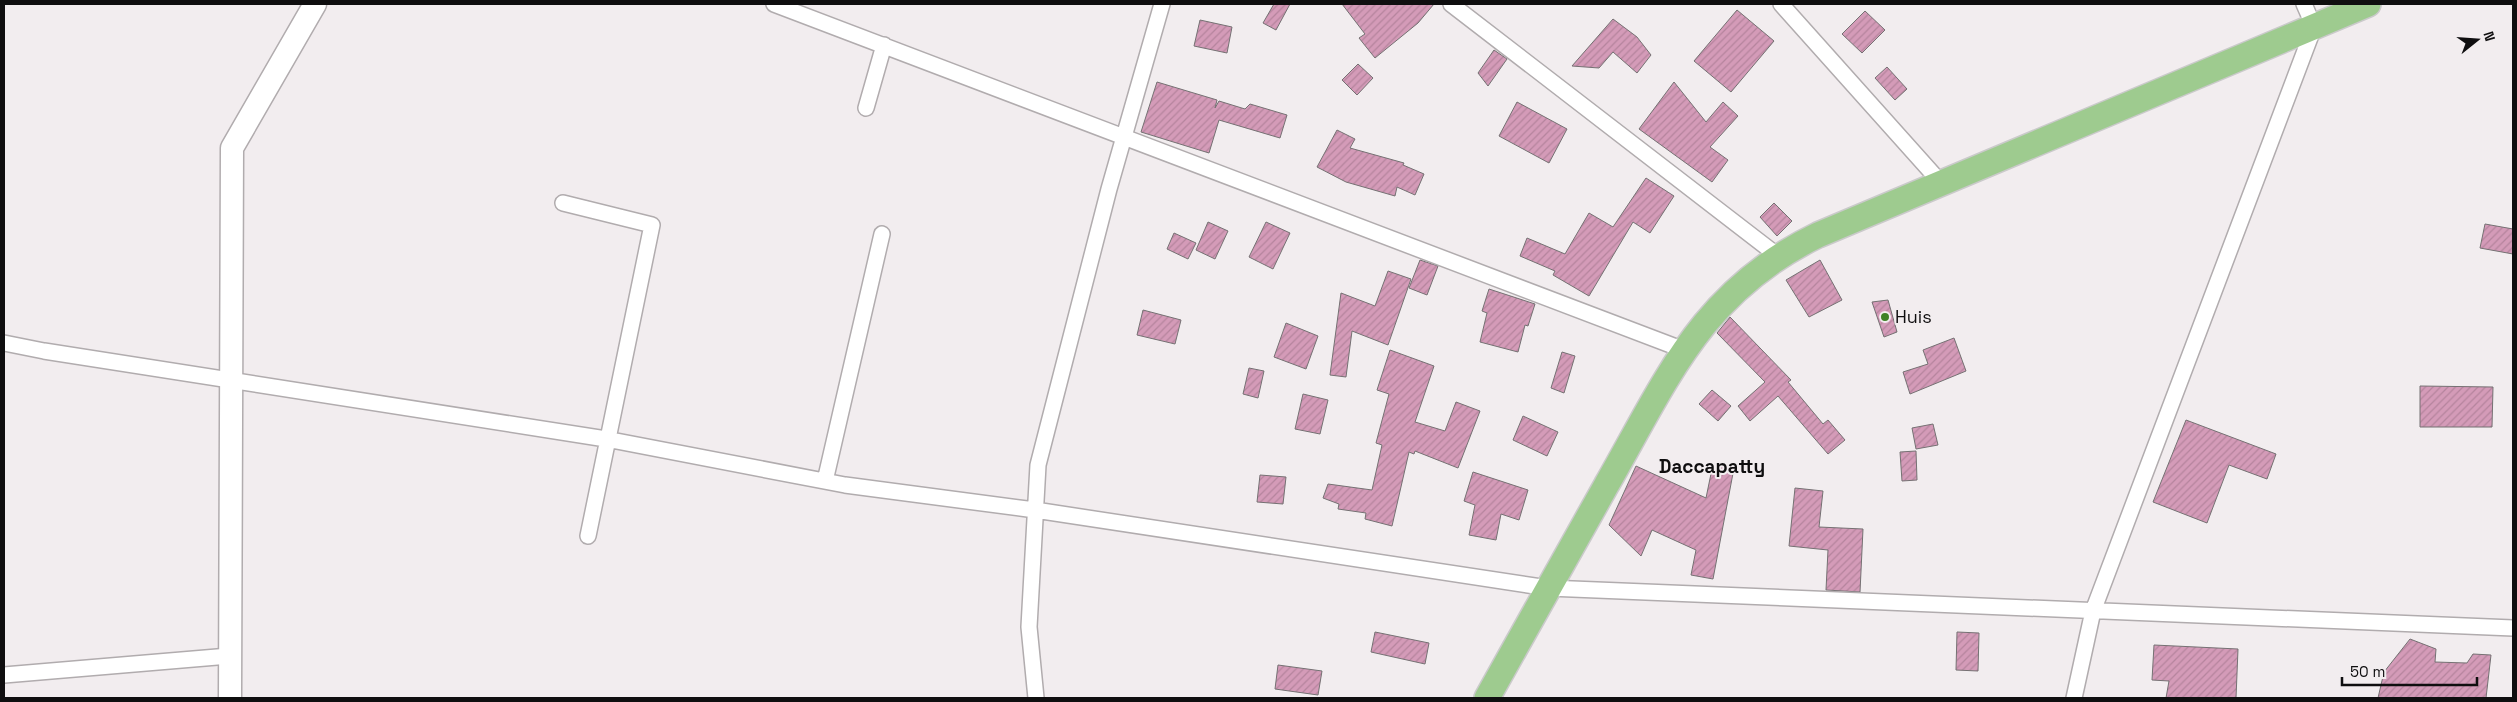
<svg xmlns="http://www.w3.org/2000/svg" width="2517" height="702" viewBox="0 0 2517 702" font-family="'Space Grotesk',sans-serif">
  <defs>
    <pattern id="building-hatch" width="6" height="6" patternUnits="userSpaceOnUse" patternTransform="scale(1.25)"><rect width="6" height="6" fill="#d49bb8"/><path d="M-1 1l2-2M0 6l6-6M5 7l2-2" fill="none" stroke="#b5849d"/></pattern>
  </defs>
  <rect width="100%" height="100%" fill="#f2edef"/>
  <path fill="url(#building-hatch)" stroke="#757173" d="M 1274,4 L 1290,4 L 1276,30 L 1263,23 Z
    M 1342,4 L 1434,4 L 1418,23 L 1375,58 L 1359,38 L 1365,34 Z
    M 1737,10 L 1774,41 L 1731,92 L 1694,61 Z
    M 1865,11 L 1885,30 L 1862,53 L 1842,34 Z
    M 1613,19 L 1637,37 L 1651,55 L 1637,73 L 1613,52 L 1599,68 L 1572,66 Z
    M 1200,20 L 1232,27 L 1227,53 L 1194,46 Z
    M 1494,50 L 1507,59 L 1488,86 L 1478,73 Z
    M 1358,64 L 1373,78 L 1357,95 L 1342,80 Z
    M 1887,67 L 1907,89 L 1895,100 L 1875,78 Z
    M 1157,82 L 1217,100 L 1215,108 L 1219,101 L 1245,109 L 1250,104 L 1287,115 L 1280,138 L 1219,120 L 1209,153 L 1141,132 Z
    M 1674,82 L 1706,122 L 1723,102 L 1738,116 L 1710,147 L 1728,160 L 1712,182 L 1639,129 Z
    M 1517,102 L 1567,129 L 1549,163 L 1499,136 Z
    M 1337,130 L 1355,139 L 1350,148 L 1404,163 L 1403,165 L 1424,174 L 1415,195 L 1397,187 L 1395,196 L 1346,182 L 1317,167 Z
    M 1646,178 L 1674,196 L 1650,233 L 1633,222 L 1589,296 L 1553,275 L 1555,271 L 1520,256 L 1527,238 L 1565,254 L 1589,213 L 1613,227 Z
    M 1774,203 L 1792,221 L 1777,236 L 1760,217 Z
    M 1208,222 L 1228,231 L 1215,259 L 1196,250 Z
    M 1266,222 L 1290,233 L 1273,269 L 1249,257 Z
    M 2485,224 L 2513,229 L 2513,254 L 2480,248 Z
    M 1174,233 L 1196,243 L 1188,259 L 1167,249 Z
    M 1420,260 L 1438,266 L 1427,295 L 1409,288 Z
    M 1820,260 L 1842,300 L 1809,317 L 1786,280 Z
    M 1388,271 L 1411,279 L 1388,345 L 1352,331 L 1346,377 L 1330,375 L 1341,293 L 1375,306 Z
    M 1489,289 L 1535,304 L 1528,326 L 1525,325 L 1518,352 L 1480,342 L 1487,313 L 1482,311 Z
    M 1888,300 L 1897,332 L 1884,337 L 1872,302 Z
    M 1143,310 L 1181,320 L 1175,344 L 1137,335 Z
    M 1730,317 L 1791,380 L 1788,382 L 1823,424 L 1828,420 L 1845,440 L 1828,454 L 1778,396 L 1750,421 L 1738,406 L 1765,382 L 1717,333 Z
    M 1286,323 L 1318,336 L 1306,369 L 1274,357 Z
    M 1954,338 L 1966,371 L 1910,394 L 1903,372 L 1928,364 L 1923,350 Z
    M 1390,350 L 1434,366 L 1415,422 L 1445,431 L 1456,402 L 1480,411 L 1458,468 L 1415,451 L 1414,454 L 1409,452 L 1392,526 L 1365,519 L 1366,513 L 1338,509 L 1339,504 L 1323,498 L 1328,484 L 1372,490 L 1382,445 L 1376,443 L 1389,394 L 1377,390 Z
    M 1562,352 L 1575,356 L 1564,393 L 1551,388 Z
    M 1249,368 L 1264,371 L 1258,398 L 1243,394 Z
    M 2420,386 L 2493,387 L 2492,427 L 2420,427 Z
    M 1712,390 L 1731,406 L 1718,421 L 1699,404 Z
    M 1303,394 L 1328,400 L 1320,434 L 1295,429 Z
    M 1523,416 L 1558,432 L 1547,456 L 1513,440 Z
    M 2186,420 L 2276,454 L 2267,479 L 2229,465 L 2207,523 L 2153,502 Z
    M 1933,424 L 1938,445 L 1916,449 L 1912,428 Z
    M 1916,451 L 1917,480 L 1902,481 L 1900,452 Z
    M 1713,464 L 1734,468 L 1713,579 L 1691,575 L 1696,550 L 1652,530 L 1641,556 L 1609,525 L 1636,466 L 1706,498 Z
    M 1473,472 L 1528,490 L 1519,520 L 1501,514 L 1496,540 L 1469,535 L 1475,505 L 1464,501 Z
    M 1260,475 L 1286,477 L 1283,504 L 1257,502 Z
    M 1795,488 L 1823,491 L 1819,527 L 1863,529 L 1860,592 L 1826,590 L 1828,550 L 1789,546 Z
    M 1375,632 L 1429,643 L 1425,664 L 1371,652 Z
    M 1957,632 L 1979,633 L 1978,671 L 1956,670 Z
    M 2410,639 L 2436,649 L 2435,662 L 2467,663 L 2473,654 L 2491,655 L 2486,698 L 2378,698 L 2384,672 Z
    M 2154,645 L 2238,649 L 2236,698 L 2166,698 L 2169,681 L 2152,680 Z
    M 1278,665 L 1322,671 L 1318,695 L 1275,689 Z"/>
  <g fill="none" stroke-linecap="round" stroke-linejoin="round">
    <defs>
      <path id="street" d="M 774,4 L 1684,350
        M 1451,4 L 1778,256
        M 1781,4 L 1942,184
        M 866,108 L 884,45
        M 563,203 L 652,225 L 588,536
        M 4,343 L 44,351 L 606,439 L 845,485 L 1035,510 L 1548,588 L 2513,628
        M 825,481 L 882,234
        M 4,675 L 229,656
        M 1036,698 L 1029,627 L 1038,465 L 1109,189 L 1162,4
        M 2074,698 L 2093,611 L 2314,27 L 2304,4"/>
      <path id="secondary" d="M 230,698 L 232,148 L 315,4"/>
      <path id="primary" d="M 1487,698 C 1527,626 1567,555 1607,484 C 1667,379 1702,291 1818,235 L 2368,4"/>
    </defs>
    <use href="#street" stroke="#b1acae" stroke-width="18"/>
    <use href="#secondary" stroke="#b1acae" stroke-width="25"/>
    <use href="#primary" stroke="#cacaca" stroke-width="28"/>
    <use href="#street" stroke="#fff" stroke-width="15"/>
    <use href="#secondary" stroke="#fff" stroke-width="22"/>
    <use href="#primary" stroke="#9ecb8f" stroke-width="25"/>
  </g>
  <circle fill="#3e8226" stroke="#f2edef" stroke-width="2" cx="1885" cy="317" r="5"/>
  <g text-anchor="middle" stroke-width="4" stroke-linejoin="round" paint-order="stroke">
    <g font-size="18" fill="#0f0e0f" stroke="#f2edef" text-anchor="start">
      <text x="1895" y="323">Huis</text>
    </g>
    <g font-size="19" font-weight="bold" fill="#0f0e0f" stroke="#f2edef">
      <text x="1712" y="473">Daccapatty</text>
    </g>
  </g>
  <rect width="2517" height="702" fill="none" stroke="#0f0e0f" stroke-width="10"/>
  <g transform="translate(2477 40) rotate(73)" stroke="#f2edef" stroke-width="4" paint-order="stroke">
  <path d="M0-4L9 19L0 12L-9 19Z" fill="#0f0e0f"/>
  <text y="-8" font-size="14" font-weight="bold" text-anchor="middle" fill="#0f0e0f">N</text>
  </g>
  <path d="M2342 677v8h135v-8" fill="none" stroke="#0f0e0f" stroke-width="2.5"/>
  <text x="2350" y="677" font-size="15" fill="#0f0e0f" stroke="#f2edef" stroke-width="4" paint-order="stroke">50 m</text>
</svg>
